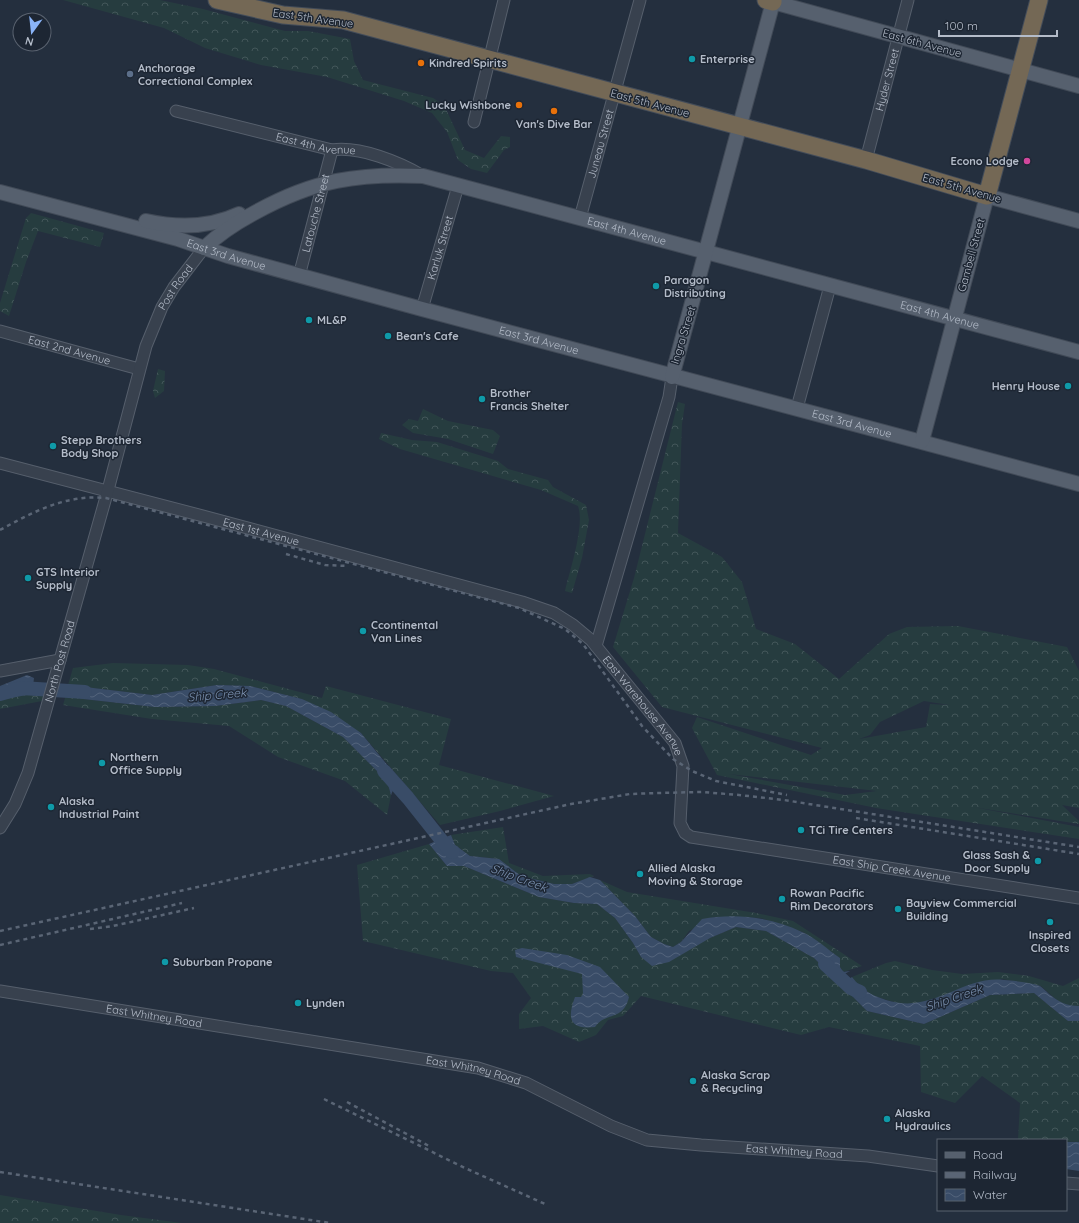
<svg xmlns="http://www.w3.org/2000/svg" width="1079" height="1223" viewBox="0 0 1079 1223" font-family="Quicksand,sans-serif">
  <defs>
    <pattern id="forest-crowns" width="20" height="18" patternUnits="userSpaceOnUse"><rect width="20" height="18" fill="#263c3f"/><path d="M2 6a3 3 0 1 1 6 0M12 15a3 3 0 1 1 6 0" fill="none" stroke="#435659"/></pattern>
    <pattern id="water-waves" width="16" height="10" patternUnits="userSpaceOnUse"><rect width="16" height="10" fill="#394c67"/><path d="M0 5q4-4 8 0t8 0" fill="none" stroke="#53647b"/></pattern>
  </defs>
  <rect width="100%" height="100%" fill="#242f3e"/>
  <path fill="url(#forest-crowns)" fill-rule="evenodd" d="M 63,0 L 160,0 L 203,9 L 285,31 L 308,31 L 350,39 L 354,61 L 363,80 L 433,98 L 444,105 L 465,150 L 484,158 L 501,136 L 510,137 L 510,147 L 504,150 L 487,173 L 471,169 L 458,160 L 447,132 L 432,113 L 404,101 L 327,77 L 261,65 L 205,48 L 164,28 Z
    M 31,213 L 104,233 L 100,247 L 38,231 L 26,262 L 9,316 L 0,311 L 0,303 L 26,218 Z
    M 158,369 L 165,371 L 164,391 L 155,398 L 153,391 Z
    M 678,402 L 685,404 L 682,424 L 678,533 L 722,557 L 742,582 L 756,629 L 795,644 L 839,679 L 889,634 L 907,627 L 958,626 L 1067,647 L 1079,671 L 1079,808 L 1062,805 L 1079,821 L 1079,824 L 973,807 L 1079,827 L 1079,839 L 876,808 L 717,775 L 692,728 L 697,717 L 811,755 L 822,748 L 662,707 L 613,647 L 634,578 ZM 924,701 L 949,705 L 930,704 L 926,727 L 859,739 L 870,735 L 880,722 ZM 729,774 L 877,791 L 845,795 Z
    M 423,409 L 448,421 L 493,430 L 500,436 L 493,454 L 448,439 L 413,433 L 402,425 L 409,419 L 418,421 Z
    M 381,433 L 412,440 L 437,442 L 498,461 L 508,469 L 548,480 L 553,487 L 586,505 L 589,520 L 582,558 L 572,593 L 565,591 C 570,570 585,525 578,506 L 541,490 L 400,449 L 379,439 Z
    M 113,663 L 188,665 L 214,669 L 322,698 L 326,686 L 451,719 L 439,765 L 554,796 L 500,811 L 440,825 L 361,733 L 302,699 L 250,686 L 217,685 L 152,695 L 68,685 L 73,668 Z
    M 29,693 L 44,696 L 42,701 L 0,709 L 0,700 Z
    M 66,695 L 83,699 L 155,707 L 215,706 L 261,700 L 286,706 L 343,737 L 387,781 L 391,795 L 387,815 L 345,781 L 278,757 L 229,726 L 152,719 L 63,705 Z
    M 503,827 L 509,863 L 543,876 L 590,874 L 594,876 L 572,884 L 554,884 L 521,876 L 499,859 L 470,856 L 455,845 L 451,835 Z
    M 429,844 L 447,866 L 464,866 L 539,897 L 574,903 L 597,904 L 615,918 L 633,943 L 641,957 L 710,938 L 736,927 L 766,931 L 814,958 L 867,1011 L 924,1024 L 990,995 L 1034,993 L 1068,1021 L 1079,1021 L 1079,1142 L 1018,1140 L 1020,1103 L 982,1076 L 955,1103 L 921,1092 L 920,1046 L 829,1027 L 801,1035 L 641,996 L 623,1016 L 608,1020 L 596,1035 L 579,1042 L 543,1026 L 519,1029 L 519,1014 L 531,998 L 513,973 L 491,971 L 363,941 L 357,865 Z
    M 600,880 L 627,892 L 756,913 L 793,921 L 862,966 L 843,972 L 840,967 L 840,958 L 803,932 L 761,918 L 736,917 L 715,917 L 689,931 L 681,942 L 673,947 L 664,944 L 651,937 L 635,916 Z
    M 895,961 L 932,970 L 962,974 L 998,972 L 1029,976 L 1063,986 L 1079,978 L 1079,1006 L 1068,1006 L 1059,1002 L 1041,986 L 1002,979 L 919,1004 L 900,1004 L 871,995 L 861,989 L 852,977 L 886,963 Z
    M 0,1195 L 121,1215 L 182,1223 L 0,1223 Z"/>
  <path fill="url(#water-waves)" d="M 27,675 L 34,678 L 32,694 L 0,700 L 0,686 Z
    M 68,685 L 152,695 L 217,685 L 250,686 L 302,699 L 331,712 L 361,733 L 398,778 L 391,795 L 387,781 L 343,737 L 286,706 L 261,700 L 215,706 L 155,707 L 83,699 L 66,695 Z
    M 451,835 L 455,845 L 470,856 L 499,859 L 521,876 L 554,884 L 572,884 L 590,877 L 600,880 L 635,916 L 651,937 L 664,944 L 673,947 L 681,942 L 702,919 C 735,913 772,917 802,932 C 816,938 828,950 840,958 L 840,967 L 843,972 L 850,971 L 835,979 L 814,958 L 766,931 L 736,927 L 710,938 L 669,962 L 652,966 L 641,957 L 633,943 L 615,918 L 597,904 L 574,903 L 539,897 L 464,866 L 447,866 L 429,844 Z
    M 522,948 L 567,955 L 600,967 L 629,997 C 623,1022 606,1011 595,1027 C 569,1030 567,1018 575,997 L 581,997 L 583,994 L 582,974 L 516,957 L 515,950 Z
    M 852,977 C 862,990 871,995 886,1000 C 933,1015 962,975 1004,980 C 1015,981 1029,982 1040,986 C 1043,988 1046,991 1049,994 C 1059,1002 1066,1006 1079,1006 L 1079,1021 L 1068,1021 L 1034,993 L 990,995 L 924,1024 L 867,1011 L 841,985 Z
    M 1066,1142 L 1079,1142 L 1079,1171 L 1066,1169 Z"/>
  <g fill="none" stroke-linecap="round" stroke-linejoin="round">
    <path stroke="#394c67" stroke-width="14" d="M 0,694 L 21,688 L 85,692
      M 384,771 L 408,798 L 450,851 L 453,852
      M 825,964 L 851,988 L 860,992"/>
    <defs>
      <g id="minor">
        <path id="s1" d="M 176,111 L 332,150 C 360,146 399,162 423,176"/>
        <path d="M 474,122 L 504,0"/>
        <path id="s2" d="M 866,160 L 908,0"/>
        <path id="s3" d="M 580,218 L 640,0"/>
        <path id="s4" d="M 299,276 L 332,150"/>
        <path id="s5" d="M 422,309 L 458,186"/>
        <path id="s6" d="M 0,331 L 139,369"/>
        <path d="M 797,408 L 830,286"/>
        <path id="s7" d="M 0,463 L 203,516 L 522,602 L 554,613 L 573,625 L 591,640 L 675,743 L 683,766 L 680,823 L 685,833 L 691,837 L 1079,898"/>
        <path d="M 596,646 L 669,397 L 672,377"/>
        <path d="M 0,671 L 60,660"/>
        <path id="s8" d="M 0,828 L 15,804 L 28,773 L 108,490 L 146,346 L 162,307 L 174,287 L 204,248"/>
        <path id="s9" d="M 0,991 L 478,1068 L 526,1083 L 611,1126 L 647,1140 L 701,1145 L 868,1156 L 938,1166"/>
        <path d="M 1066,1183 L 1079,1184"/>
      </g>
      <g id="major">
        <path id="s10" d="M 0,192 L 178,239 L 228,256 L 422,309 L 1079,484"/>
        <path d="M 146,221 C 178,228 209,228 239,214"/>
        <path id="s11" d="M 204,248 C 220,233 237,222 256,212 C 314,180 358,173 423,176 L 1079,352"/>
        <path d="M 672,377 L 773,2 L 1079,86"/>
        <path d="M 922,441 L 987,196 L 1079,221"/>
      </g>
      <path id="highway" d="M 217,0 L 283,15 L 343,20 L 866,160 L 987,196 L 1039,0
        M 766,0 L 773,2 L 773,0"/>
    </defs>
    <use href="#minor" stroke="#565f6c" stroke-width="13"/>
    <use href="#major" stroke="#414a57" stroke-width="16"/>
    <use href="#highway" stroke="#434c59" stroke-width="19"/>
    <use href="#minor" stroke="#38414e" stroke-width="11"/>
    <use href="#major" stroke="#56606e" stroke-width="14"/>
    <use href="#highway" stroke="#746855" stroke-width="17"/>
    <path stroke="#5a6575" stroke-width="2.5" stroke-dasharray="4 4" stroke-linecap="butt" d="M 0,530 C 33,512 66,494 106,498 L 519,608 L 565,629 L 583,644 L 642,726 L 673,759 L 692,771 L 716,781 L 787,795
      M 286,554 L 325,565 L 348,566
      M 856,818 L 1079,854
      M 90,929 L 113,926 L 194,908
      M 0,931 L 571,804 L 630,794 L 657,793 L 702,792 L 739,795 L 784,800 L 1079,847
      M 0,945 L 182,903
      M 324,1099 L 465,1168 L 545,1204
      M 347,1102 L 429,1146
      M 0,1172 L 330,1223"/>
  </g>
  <g fill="#0f9aa8" stroke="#1d2633" stroke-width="1.5">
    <circle cx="692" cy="59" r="4"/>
    <circle cx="656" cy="286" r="4"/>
    <circle cx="309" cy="320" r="4"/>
    <circle cx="388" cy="336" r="4"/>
    <circle cx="1068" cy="386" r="4"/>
    <circle cx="482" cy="399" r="4"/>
    <circle cx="53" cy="446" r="4"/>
    <circle cx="28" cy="578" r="4"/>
    <circle cx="363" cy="631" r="4"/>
    <circle cx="102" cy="763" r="4"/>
    <circle cx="51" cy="807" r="4"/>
    <circle cx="801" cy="830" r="4"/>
    <circle cx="1038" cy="861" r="4"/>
    <circle cx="640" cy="874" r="4"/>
    <circle cx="782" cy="899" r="4"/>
    <circle cx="898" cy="909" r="4"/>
    <circle cx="1050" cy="922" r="4"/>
    <circle cx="165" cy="962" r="4"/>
    <circle cx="298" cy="1003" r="4"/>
    <circle cx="693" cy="1081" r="4"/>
    <circle cx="887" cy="1119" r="4"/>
  </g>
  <g fill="#e8710a" stroke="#1d2633" stroke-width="1.5">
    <circle cx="421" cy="63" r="4"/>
    <circle cx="519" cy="105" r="4"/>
    <circle cx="554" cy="111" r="4"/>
  </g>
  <circle fill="#5c6f8a" stroke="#1d2633" stroke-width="1.5" cx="130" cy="74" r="4"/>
  <circle fill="#d1479c" stroke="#1d2633" stroke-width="1.5" cx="1027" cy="161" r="4"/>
  <g text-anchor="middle" stroke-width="3" stroke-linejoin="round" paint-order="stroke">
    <g font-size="11" fill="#b4bcc9" stroke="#1d2633">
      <text transform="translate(313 18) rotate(8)" y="4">East 5th Avenue</text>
      <text transform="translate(922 43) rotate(15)" y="4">East 6th Avenue</text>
      <text dy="4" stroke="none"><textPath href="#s2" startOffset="83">Hyder Street</textPath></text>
      <text transform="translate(650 103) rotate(15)" y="4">East 5th Avenue</text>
      <text dy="4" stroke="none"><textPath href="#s1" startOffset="144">East 4th Avenue</textPath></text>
      <text dy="4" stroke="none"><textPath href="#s3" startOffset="77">Juneau Street</textPath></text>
      <text transform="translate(962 188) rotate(16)" y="4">East 5th Avenue</text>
      <text dy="4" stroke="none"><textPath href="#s4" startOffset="65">Latouche Street</textPath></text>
      <text dy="4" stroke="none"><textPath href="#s11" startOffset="448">East 4th Avenue</textPath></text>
      <text dy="4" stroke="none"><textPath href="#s5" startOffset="64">Karluk Street</textPath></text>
      <text dy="4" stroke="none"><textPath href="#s10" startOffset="235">East 3rd Avenue</textPath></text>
      <text transform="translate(971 255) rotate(-75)" y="4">Gambell Street</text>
      <text dy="4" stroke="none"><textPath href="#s8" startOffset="571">Post Road</textPath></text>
      <text dy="4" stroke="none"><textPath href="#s11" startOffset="772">East 4th Avenue</textPath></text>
      <text transform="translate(683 335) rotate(-73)" y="4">Ingra Street</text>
      <text dy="4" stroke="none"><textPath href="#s10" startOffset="559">East 3rd Avenue</textPath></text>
      <text dy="4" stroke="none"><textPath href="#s6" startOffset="72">East 2nd Avenue</textPath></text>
      <text dy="4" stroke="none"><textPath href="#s10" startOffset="883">East 3rd Avenue</textPath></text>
      <text dy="4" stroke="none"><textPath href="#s7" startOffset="270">East 1st Avenue</textPath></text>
      <text dy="4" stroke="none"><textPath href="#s8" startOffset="178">North Post Road</textPath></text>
      <text dy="4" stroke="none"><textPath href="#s7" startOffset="704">East Warehouse Avenue</textPath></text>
      <text dy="4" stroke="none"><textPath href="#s7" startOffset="1056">East Ship Creek Avenue</textPath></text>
      <text dy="4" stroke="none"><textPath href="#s9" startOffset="156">East Whitney Road</textPath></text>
      <text dy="4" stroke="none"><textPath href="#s9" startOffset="480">East Whitney Road</textPath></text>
      <text dy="4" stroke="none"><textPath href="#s9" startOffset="816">East Whitney Road</textPath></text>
    </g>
    <g font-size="11" font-weight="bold" fill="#b4bcc9" stroke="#1d2633" text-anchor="start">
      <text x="700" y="63">Enterprise</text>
      <text x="429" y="67">Kindred Spirits</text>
      <text x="138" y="72">Anchorage<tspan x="138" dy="13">Correctional Complex</tspan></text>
      <text x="511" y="109" text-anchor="end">Lucky Wishbone</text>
      <text x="554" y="128" text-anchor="middle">Van's Dive Bar</text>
      <text x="1019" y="165" text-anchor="end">Econo Lodge</text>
      <text x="664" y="284">Paragon<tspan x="664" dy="13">Distributing</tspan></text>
      <text x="317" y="324">ML&amp;P</text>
      <text x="396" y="340">Bean's Cafe</text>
      <text x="1060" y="390" text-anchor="end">Henry House</text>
      <text x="490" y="397">Brother<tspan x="490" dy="13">Francis Shelter</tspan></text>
      <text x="61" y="444">Stepp Brothers<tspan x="61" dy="13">Body Shop</tspan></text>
      <text x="36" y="576">GTS Interior<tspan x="36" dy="13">Supply</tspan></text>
      <text x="371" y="629">Ccontinental<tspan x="371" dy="13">Van Lines</tspan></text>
      <text x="110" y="761">Northern<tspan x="110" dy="13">Office Supply</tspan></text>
      <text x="59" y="805">Alaska<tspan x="59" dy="13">Industrial Paint</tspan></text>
      <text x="809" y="834">TCi Tire Centers</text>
      <text x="1030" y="859" text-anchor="end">Glass Sash &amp;<tspan x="1030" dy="13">Door Supply</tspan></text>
      <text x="648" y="872">Allied Alaska<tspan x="648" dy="13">Moving &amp; Storage</tspan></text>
      <text x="790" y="897">Rowan Pacific<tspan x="790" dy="13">Rim Decorators</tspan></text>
      <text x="906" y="907">Bayview Commercial<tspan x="906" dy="13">Building</tspan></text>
      <text x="1050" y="939" text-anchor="middle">Inspired<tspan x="1050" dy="13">Closets</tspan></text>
      <text x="173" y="966">Suburban Propane</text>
      <text x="306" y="1007">Lynden</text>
      <text x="701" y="1079">Alaska Scrap<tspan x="701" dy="13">&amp; Recycling</tspan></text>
      <text x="895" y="1117">Alaska<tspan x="895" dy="13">Hydraulics</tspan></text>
    </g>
    <g font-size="12" font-style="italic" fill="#7c92b1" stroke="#1d2633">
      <text transform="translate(217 695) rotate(-5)" y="4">Ship Creek</text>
      <text transform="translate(519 878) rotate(20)" y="4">Ship Creek</text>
      <text transform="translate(954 998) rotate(-19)" y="4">Ship Creek</text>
    </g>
  </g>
  <rect x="937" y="1139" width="130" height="72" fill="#1d2633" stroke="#59626f"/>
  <rect x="945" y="1152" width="20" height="6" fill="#56606e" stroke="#59626f"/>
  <text x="973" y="1159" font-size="12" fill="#b4bcc9">Road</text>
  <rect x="945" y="1172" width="20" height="6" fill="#5a6575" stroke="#59626f"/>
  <text x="973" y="1179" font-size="12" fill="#b4bcc9">Railway</text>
  <rect x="945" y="1189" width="20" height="12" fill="url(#water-waves)" stroke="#59626f"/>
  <text x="973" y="1199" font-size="12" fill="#b4bcc9">Water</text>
  <g transform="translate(32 32) rotate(195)"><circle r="19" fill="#1d2633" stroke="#59626f"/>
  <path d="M0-3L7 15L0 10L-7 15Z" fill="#8ab4f8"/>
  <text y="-6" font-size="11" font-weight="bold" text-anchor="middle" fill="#b4bcc9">N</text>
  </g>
  <path d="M939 30v6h118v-6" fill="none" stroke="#b4bcc9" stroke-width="2"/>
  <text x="945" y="30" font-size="12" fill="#b4bcc9" stroke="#1d2633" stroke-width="3" paint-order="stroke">100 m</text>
</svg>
